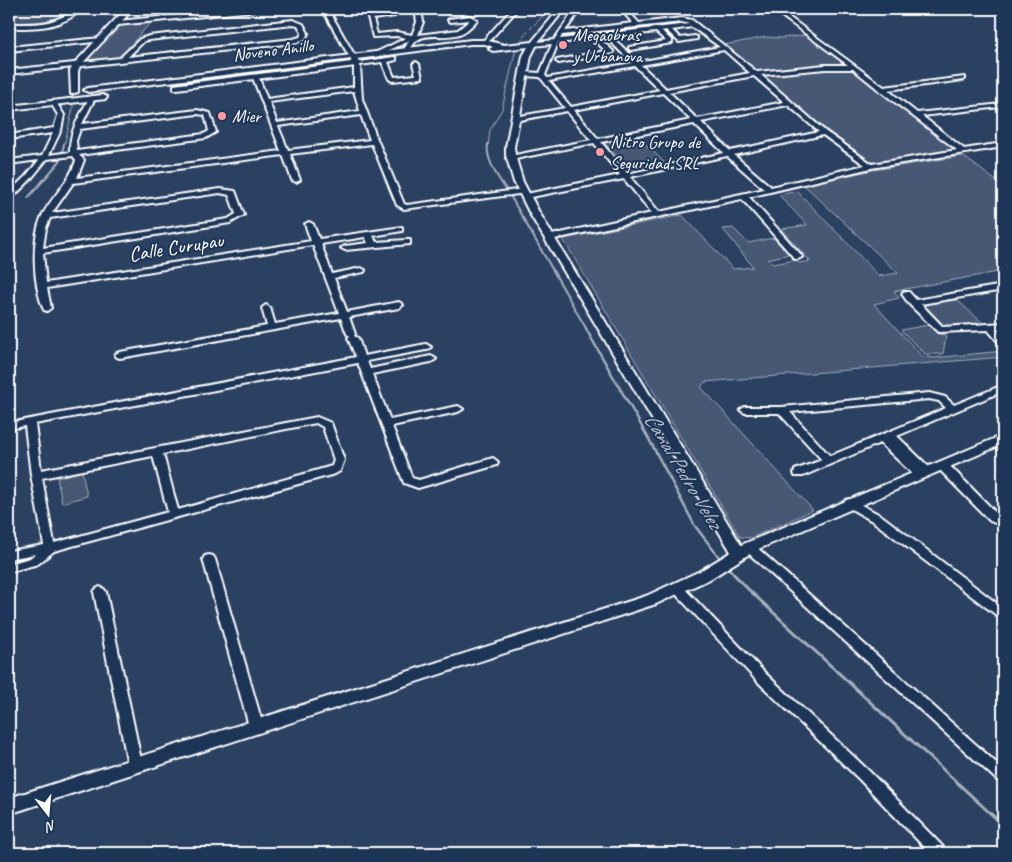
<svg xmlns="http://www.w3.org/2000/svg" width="1012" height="862" viewBox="0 0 1012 862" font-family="Caveat,sans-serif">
  <rect width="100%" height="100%" fill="#2a4161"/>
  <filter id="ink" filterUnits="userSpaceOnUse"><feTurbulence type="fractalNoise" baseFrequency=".02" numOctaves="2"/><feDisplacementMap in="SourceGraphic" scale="10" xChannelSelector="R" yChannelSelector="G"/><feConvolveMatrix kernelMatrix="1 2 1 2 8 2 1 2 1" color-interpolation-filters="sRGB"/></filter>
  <g filter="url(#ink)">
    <path fill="#465975" stroke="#a2acba" d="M 9,9 L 76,9 L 75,11 C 66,16 55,23 45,25 C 33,28 21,22 9,24 Z
      M 153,20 L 117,60 L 90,62 L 85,61 L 124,23 Z
      M 621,28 L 626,31 L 565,39 L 561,35 Z
      M 810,35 L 955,150 L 872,163 L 828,131 L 724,45 L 766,37 L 781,38 Z
      M 638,137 L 664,162 L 629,169 L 604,143 Z
      M 963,156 L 1003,186 L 1003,271 L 894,291 L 899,298 L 874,304 L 922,356 L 933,358 L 1003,351 L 1003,357 L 705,382 L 701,387 L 813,510 L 751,538 L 740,537 L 563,239 L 682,215 L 733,269 L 753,267 L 723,229 L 733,228 L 748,243 L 773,238 L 790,254 L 767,259 L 773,264 L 795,260 L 799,263 L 810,261 L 781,229 L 807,225 L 779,195 L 797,191 L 879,276 L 898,273 L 804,185 L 873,170 Z
      M 957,300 L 985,325 L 941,327 L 921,305 Z
      M 928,325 L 938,334 L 946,335 L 943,354 L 925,354 L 901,330 Z
      M 82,471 L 87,496 L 62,503 L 57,478 Z"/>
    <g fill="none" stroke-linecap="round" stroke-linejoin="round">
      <path stroke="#a7b1be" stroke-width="1" d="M 64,146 L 73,108 L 72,93
        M 488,146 L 490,130 L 502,109 L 516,48 L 526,33 L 550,9"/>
      <path stroke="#a7b1be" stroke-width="2" d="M 488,144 C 485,160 499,180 508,192 L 587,330
        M 28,198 L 60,161 L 64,144"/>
      <path stroke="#a7b1be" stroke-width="2.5" d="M 586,329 L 650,441 L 695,526 L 722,561"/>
      <path stroke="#a7b1be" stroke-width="3" d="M 727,567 L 749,590 L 1003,825"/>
      <defs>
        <path id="minor" d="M 76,9 L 82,9 C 60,29 37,28 9,28 L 9,24 C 38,24 50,26 76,9 Z
          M 239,9 L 256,9 L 253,11 L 118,25 L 115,23 L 118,21 Z
          M 322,9 L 328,9 L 355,56 L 354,57 L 349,56 Z
          M 415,9 L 421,9 L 423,22 L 418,35 L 458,30 L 470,20 L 451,22 L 448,20 L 449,19 L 470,16 L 477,20 C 473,24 467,31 462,33 C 441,42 420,26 408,52 L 403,51 L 409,41 L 381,54 L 377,54 L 377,52 L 406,38 L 397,36 L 373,37 L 368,17 L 395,14 L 395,16 L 373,19 L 377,34 L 397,32 L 412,35 L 417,22 Z
          M 512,9 L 518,9 L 487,43 L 483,43 L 483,41 Z
          M 559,9 L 565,9 L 538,42 L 554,40 L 575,9 L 581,9 L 565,31 L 633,23 L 620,9 L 626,9 L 639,23 L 682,18 L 692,20 L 757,72 L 825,65 L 848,65 L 772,9 L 778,9 L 884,87 L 965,77 L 965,79 L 963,80 L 888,90 L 917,113 L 1002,104 L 1003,105 L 1000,107 L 922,116 L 964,149 L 1003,143 L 1003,147 L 871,168 L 749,197 L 801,255 L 802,257 L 798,259 L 795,259 L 742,199 L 550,240 L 547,240 L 547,236 L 652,213 L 624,179 L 526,198 L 522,196 L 526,194 L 620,175 L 594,143 L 510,160 L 506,158 L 510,156 L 591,140 L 567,111 L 515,121 L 512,119 L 515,117 L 565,108 L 540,77 L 524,76 L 521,74 L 524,72 L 540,73 L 552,44 L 533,46 L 530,44 ZM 682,22 L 689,24 L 560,39 L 562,35 ZM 692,27 L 720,47 L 638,62 L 612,37 L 656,32 L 666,41 L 629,47 L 629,49 L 631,50 L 672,43 L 672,41 L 662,31 L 666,30 L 679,42 L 697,39 L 697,37 L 695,36 L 680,38 L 672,30 ZM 606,37 L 632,63 L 547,78 L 545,75 L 558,43 L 593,39 L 606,51 L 557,60 L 556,61 L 559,63 L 613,53 L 613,51 L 599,38 ZM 724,50 L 750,73 L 666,89 L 641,65 ZM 635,66 L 660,90 L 571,107 L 549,81 ZM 825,69 L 853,69 L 879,90 L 957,150 L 872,164 L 826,132 L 761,75 ZM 754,76 L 784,102 L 697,119 L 669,92 ZM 663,93 L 691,120 L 598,139 L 574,110 ZM 788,105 L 819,132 L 730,151 L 701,122 ZM 694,124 L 724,153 L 627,174 L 601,142 ZM 823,135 L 865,165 L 771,187 L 734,155 ZM 727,156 L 764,189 L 659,212 L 630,177 Z
          M 674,9 L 680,9 L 682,11 L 677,12 Z
          M 293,20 L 303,24 L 308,33 L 305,39 L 294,43 L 9,74 L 9,70 L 120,58 L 140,39 L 149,36 ZM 293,24 L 298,25 L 302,33 L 300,37 L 293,39 L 128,57 L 144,41 L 149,40 Z
          M 101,38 L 104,40 L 103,41 L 9,51 L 9,47 Z
          M 394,57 L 396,58 L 396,60 L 388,62 L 394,77 L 416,75 L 413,64 L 416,62 L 419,64 L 422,78 L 392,81 L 389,79 L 382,62 L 360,65 L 362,99 L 377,139 L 404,204 L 407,205 L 523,189 L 526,189 L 526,193 L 404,209 L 397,205 L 372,144 L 290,154 L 300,180 L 296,182 L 292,180 L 283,155 L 73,183 L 52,213 L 220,189 L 235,191 L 244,215 L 230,223 L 43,253 L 46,283 L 311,241 L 305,224 L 309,222 L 313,224 L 319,239 L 402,227 L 402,231 L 373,236 L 376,242 L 407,240 L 410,240 L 410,244 L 345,250 L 341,248 L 345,246 L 368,243 L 365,237 L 321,244 L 332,274 L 361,268 L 365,270 L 364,272 L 334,278 L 347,312 L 399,302 L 403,305 L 399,308 L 349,317 L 355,334 L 354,336 L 358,338 L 364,356 L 426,344 L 431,347 L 426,350 L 367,361 L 370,369 L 431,356 L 436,359 L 431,362 L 372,374 L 390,420 L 458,406 L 463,409 L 458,412 L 392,426 L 412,478 L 419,480 L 493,458 L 498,462 L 497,465 L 418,488 L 404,483 L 358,363 L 35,424 L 41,470 L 317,417 L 331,423 L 344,460 L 340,471 L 335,474 L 54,551 L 38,564 L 9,572 L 9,564 L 30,558 L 35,554 L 9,559 L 9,551 L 44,545 L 31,475 L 25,426 L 9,429 L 9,423 L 356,357 L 348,338 L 350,336 L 347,334 L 341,318 L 120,358 L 117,357 L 115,355 L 117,353 L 120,352 L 267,326 L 262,308 L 266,305 L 270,308 L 275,324 L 339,313 L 313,245 L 47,288 L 51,308 L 47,311 L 44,310 C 33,286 31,239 42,216 C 52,196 70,182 76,160 L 73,156 L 47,159 L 30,180 L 12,198 L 9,198 L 9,192 L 25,177 L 39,160 L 9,164 L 9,160 L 42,156 L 53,133 L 9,139 L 9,135 L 54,128 L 58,115 L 51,103 L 56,102 L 64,115 L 61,130 L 49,155 L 70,152 C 69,131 80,116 89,98 L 92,96 L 95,98 L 82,124 L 197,110 L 210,113 L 216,132 L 206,138 L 79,155 L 84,160 L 77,178 L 281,151 L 253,78 L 254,77 L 259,78 L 267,99 L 354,87 L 354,63 ZM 354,91 L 360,111 L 277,123 L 269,102 ZM 197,114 L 205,115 L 209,131 L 204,134 L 77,151 L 76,141 L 80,129 ZM 361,115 L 370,140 L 288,150 L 278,126 ZM 220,193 L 229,195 L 236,214 L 228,219 L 43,248 L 46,228 L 50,218 ZM 316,423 L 323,427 L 334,460 L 332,466 L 178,510 L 163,454 ZM 153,456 L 168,512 L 54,543 L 42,478 Z
          M 1003,285 L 1003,290 L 921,304 L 943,327 L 1003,323 L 1003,329 L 997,329 L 1003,337 L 1003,345 L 1000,344 L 988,330 L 938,332 L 910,305 L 902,294 L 903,292 L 909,292 L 916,300 Z
          M 998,387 L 1001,388 L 1003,390 L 1001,392 L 897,436 L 932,470 L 931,473 L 924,473 L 923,476 L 915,476 L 880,443 L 803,476 L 795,476 L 794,473 L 795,470 L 822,460 L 779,413 L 745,413 L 740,410 L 745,407 L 782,407 L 929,393 L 945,397 L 954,405 ZM 929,399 L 939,401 L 946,408 L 830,456 L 790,412 Z
          M 942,461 L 946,462 L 998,515 L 1003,518 L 1003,526 L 990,521 L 938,468 L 937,465 Z
          M 850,499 L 882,516 L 1003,608 L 1003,619 L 999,617 L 874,522 L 846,506 L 845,503 L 846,500 Z
          M 749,543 L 753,544 L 1003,769 L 1003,783 L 998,781 L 745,550 L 743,547 L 745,544 Z
          M 209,555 L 213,556 L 215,559 L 263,726 L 261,730 L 256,732 L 251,730 L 249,726 L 203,559 L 205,556 Z
          M 678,584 L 682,586 L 765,673 L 869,771 L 944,848 L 946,853 L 930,853 L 859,779 L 757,681 L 674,592 L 672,589 L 674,586 Z
          M 100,587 L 104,589 L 106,592 L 142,765 L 140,769 L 135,771 L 130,769 L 128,765 L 94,592 L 96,589 Z"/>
        <path id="tertiary" d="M 125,9 L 133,9 L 80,66 L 78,71 L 78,92 L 71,94 L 70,71 L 73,65 Z
          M 471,40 L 485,40 L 504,45 L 533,42 L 537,44 L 531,56 L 514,147 L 515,155 L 523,182 L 540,214 L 741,545 L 1003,435 L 1003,444 L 754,551 L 710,579 L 656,604 L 9,814 L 9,798 L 646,596 L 700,571 L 731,552 L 530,214 L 514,182 L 506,155 L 506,147 L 523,56 L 528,47 L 493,51 L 489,49 L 493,47 L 485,44 L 471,44 L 357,59 L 360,64 L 356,66 L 177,89 L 174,89 L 174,85 L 351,62 L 351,59 L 88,92 L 84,90 L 88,88 Z
          M 103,95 L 107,97 L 106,99 L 9,110 L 9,106 Z"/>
      </defs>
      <use href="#minor" stroke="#fff" stroke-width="4"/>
      <use href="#tertiary" stroke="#fff" stroke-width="4"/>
      <use href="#minor" fill="#1d3557" fill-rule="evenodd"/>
      <use href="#tertiary" fill="#1d3557" fill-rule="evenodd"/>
    </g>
  </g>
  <g fill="#ff9aa2" stroke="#1d3557" stroke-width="2">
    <circle cx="563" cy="45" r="5"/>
    <circle cx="222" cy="116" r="5"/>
    <circle cx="600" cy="152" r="5"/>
  </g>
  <g text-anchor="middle" stroke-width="4" stroke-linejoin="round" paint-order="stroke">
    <g font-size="18" fill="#fff" stroke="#1d3557" text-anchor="start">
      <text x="573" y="41">Megaobras<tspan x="573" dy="21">y Urbanova</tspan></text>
      <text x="232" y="122">Mier</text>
      <text x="610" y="148">Nitro Grupo de<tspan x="610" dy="21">Seguridad SRL</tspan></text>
    </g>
    <g font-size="18" fill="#fff" stroke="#1d3557">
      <text transform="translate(273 50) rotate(-7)" y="6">Noveno Anillo</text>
    </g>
    <g font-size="21" fill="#fff" stroke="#1d3557">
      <text transform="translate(176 247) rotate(-9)" y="7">Calle Curupau</text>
    </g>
    <g font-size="22" font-style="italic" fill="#b6bec8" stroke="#1d3557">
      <text transform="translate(684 470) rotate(59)" y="8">Canal Pedro Velez</text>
    </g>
  </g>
  <rect width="1012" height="862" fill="none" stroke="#1d3557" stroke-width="30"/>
  <rect x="15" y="15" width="982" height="832" fill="none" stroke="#fff" stroke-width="2" filter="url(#ink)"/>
  <g transform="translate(48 814) rotate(164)" stroke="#1d3557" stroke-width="4" paint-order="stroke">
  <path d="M0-4L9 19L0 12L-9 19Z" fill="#ffffff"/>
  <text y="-8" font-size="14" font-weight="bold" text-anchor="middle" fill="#ffffff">N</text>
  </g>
</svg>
